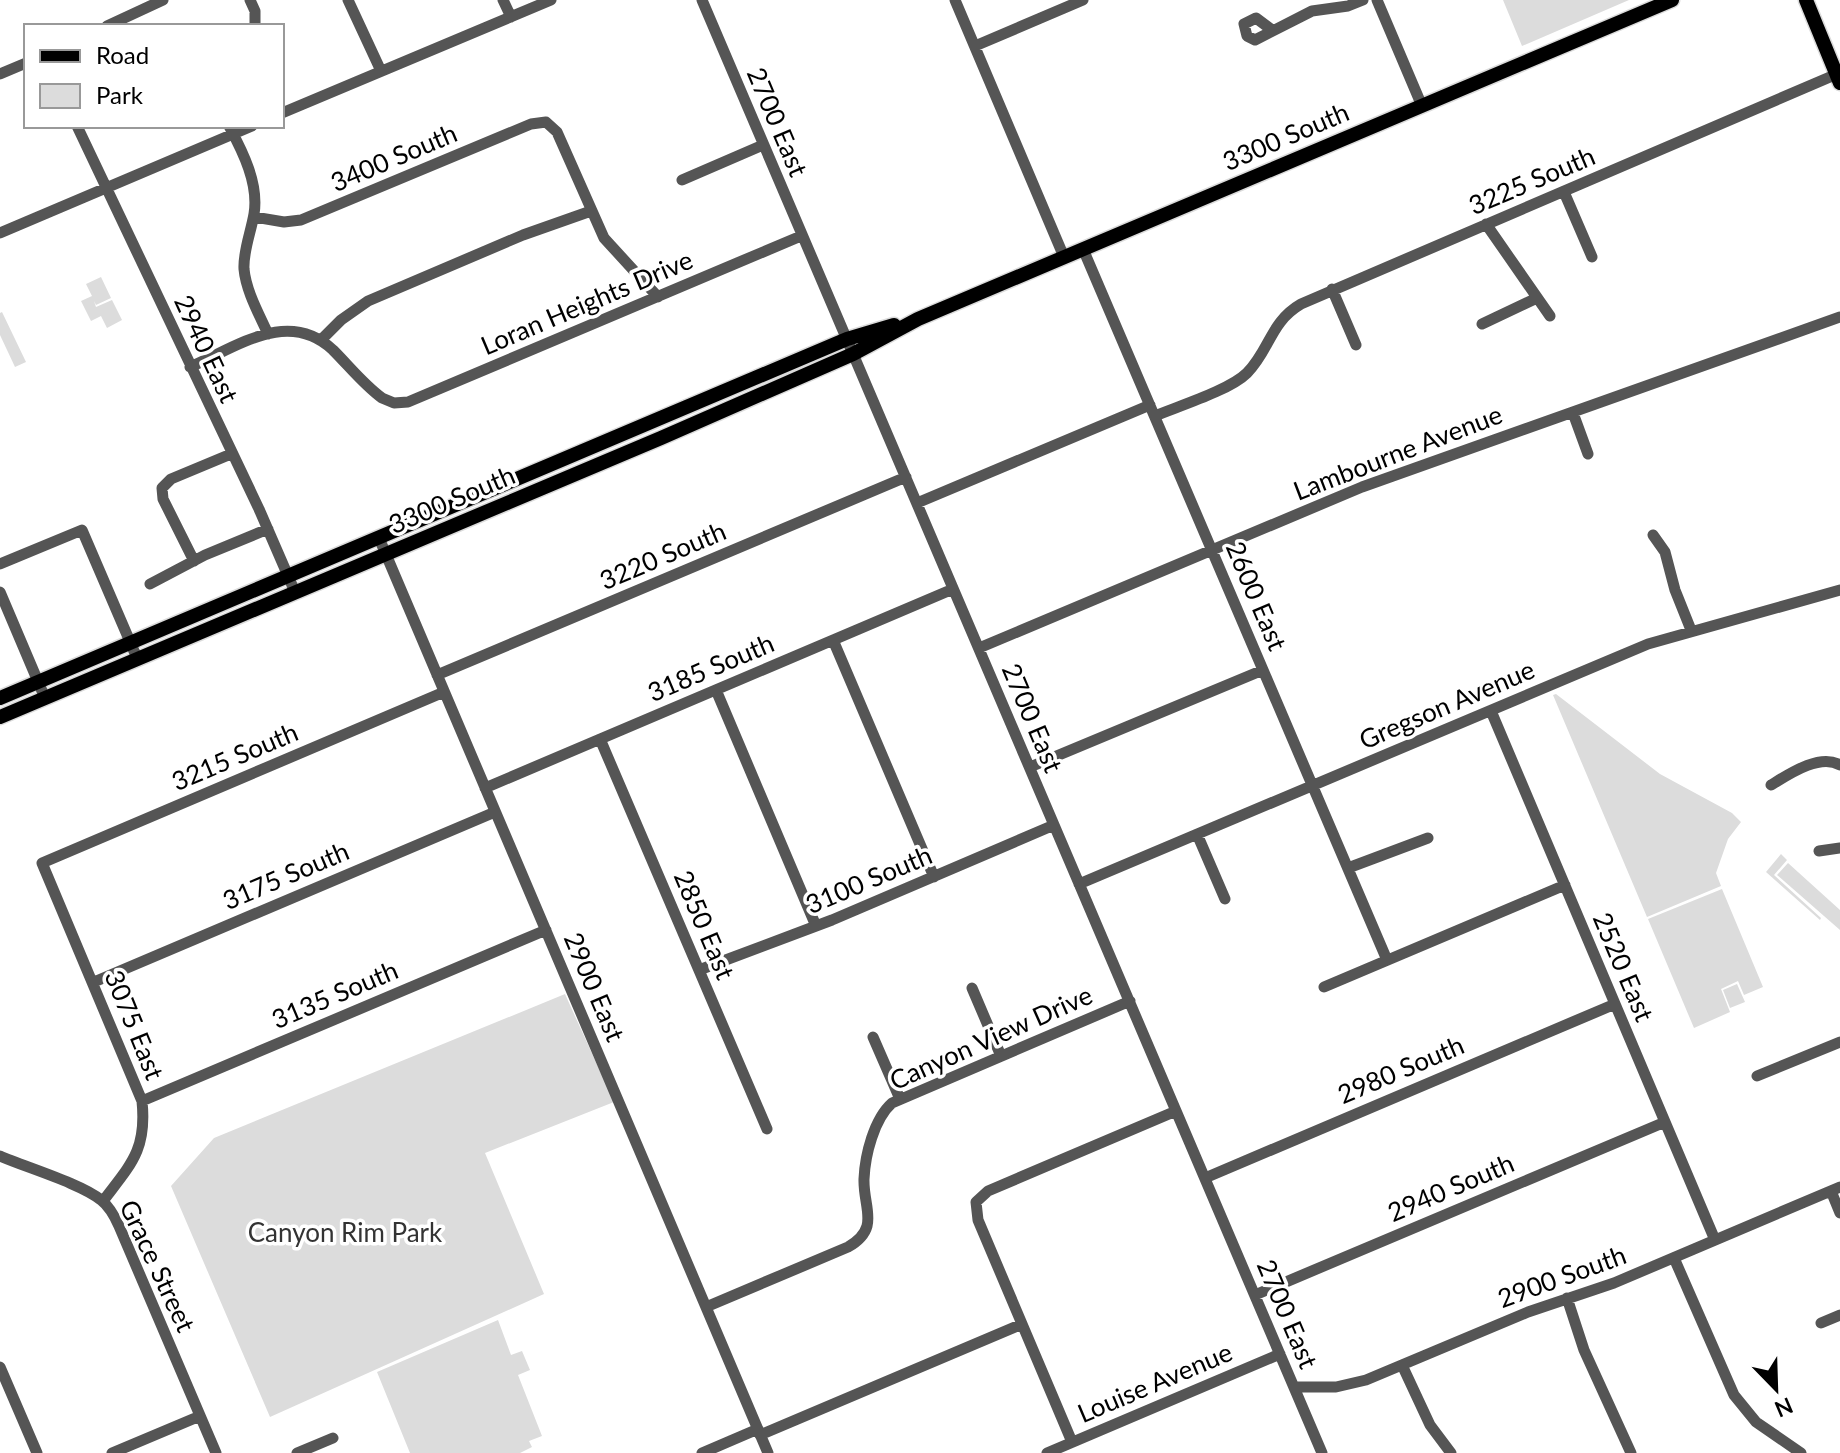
<svg xmlns="http://www.w3.org/2000/svg" width="1840" height="1453" viewBox="0 0 1840 1453" font-family="Lato,sans-serif">
  <rect width="100%" height="100%" fill="#fff"/>
  <path fill="#dcdcdc" d="M 1503,0 L 1629,0 L 1522,46 Z
    M 101,277 L 111,298 L 96,305 L 94,301 L 96,307 L 112,300 L 122,320 L 107,328 L 101,316 L 91,321 L 81,301 L 92,296 L 86,284 Z
    M 2,312 L 26,362 L 15,367 L 0,335 L 0,313 Z
    M 1556,694 L 1660,774 L 1732,813 L 1741,822 L 1728,839 L 1716,873 L 1721,886 L 1647,917 L 1553,695 Z
    M 1781,854 L 1787,860 L 1774,875 L 1821,918 L 1820,920 L 1766,872 Z
    M 1788,863 L 1840,910 L 1840,930 L 1777,875 Z
    M 1722,889 L 1763,987 L 1744,995 L 1738,981 L 1721,989 L 1730,1012 L 1694,1028 L 1648,919 Z
    M 1737,984 L 1745,1002 L 1730,1008 L 1723,990 Z
    M 565,994 L 614,1102 L 485,1153 L 544,1294 L 270,1417 L 171,1186 L 214,1138 Z
    M 498,1320 L 511,1355 L 522,1351 L 530,1370 L 518,1375 L 542,1436 L 529,1441 L 532,1447 L 520,1453 L 410,1453 L 377,1372 Z"/>
  <g fill="none" stroke-linecap="round" stroke-linejoin="round">
    <defs>
      <path id="major" d="M 1806,0 L 1840,83
        M 0,698 L 847,339 L 894,325
        M 0,717 L 661,438 L 853,354 L 918,319 L 1672,0"/>
    </defs>
    <use href="#major" stroke="#dbdbdb" stroke-width="17"/>
    <path stroke="#555" stroke-width="11" d="M 250,0 L 255,11 L 255,26
      M 348,0 L 381,71
      M 503,0 L 511,17
      M 702,0 L 1322,1453
      M 955,0 L 1064,257
      M 1377,0 L 1422,106
      M 107,26 L 163,0
      M 1272,30 L 1256,18 L 1244,24 L 1247,36 L 1255,40 L 1312,11 L 1348,6 L 1363,0
      M 975,46 L 1083,0
      M 0,74 L 26,63
      M 282,113 L 551,0
      M 77,126 L 259,509 L 295,592
      M 229,126 C 243,152 259,184 254,214 C 251,232 243,251 244,269 C 246,291 259,314 268,334
      M 682,180 L 763,145
      M 1564,192 L 1592,257
      M 254,217 L 284,222 L 301,220 L 531,124 L 546,122 L 557,132 L 604,238 L 658,297
      M 1486,224 L 1550,316
      M 0,233 L 252,126
      M 1083,249 L 1387,960
      M 1332,289 L 1356,345
      M 1482,324 L 1537,298
      M 321,340 L 341,320 L 368,301 L 523,235 L 591,211
      M 190,367 C 237,347 288,308 333,350 C 349,366 364,385 382,398 L 394,403 L 408,402 L 801,236
      M 1573,413 L 1588,454
      M 1155,416 C 1179,406 1230,390 1247,373 C 1270,350 1270,322 1301,304 L 1837,74
      M 917,503 L 1150,405
      M 1653,535 L 1665,552 L 1675,590 L 1691,630
      M 379,538 L 768,1453
      M 194,561 L 163,499 L 162,488 L 171,479 L 231,454
      M 0,564 L 82,530 L 137,658
      M 150,584 L 205,555 L 268,529
      M 0,592 L 45,698
      M 833,640 L 934,877
      M 979,648 L 1362,487 L 1840,317
      M 437,675 L 906,477
      M 716,690 L 816,926
      M 1491,711 L 1715,1240
      M 600,739 L 767,1129
      M 1030,767 L 1263,670
      M 1771,785 C 1789,774 1820,753 1840,765
      M 485,788 L 953,589
      M 1197,834 L 1225,899
      M 1819,851 L 1840,848
      M 1348,868 L 1428,838
      M 1079,884 L 1648,644 L 1840,590
      M 699,970 L 832,920 L 1054,825
      M 94,982 L 495,812
      M 1324,987 L 1565,885
      M 972,988 L 1001,1056
      M 873,1037 L 900,1099
      M 1757,1076 L 1840,1042
      M 142,1101 L 546,930
      M 0,1156 C 25,1167 82,1184 101,1200 C 110,1207 115,1217 119,1226 L 216,1453
      M 1205,1178 L 1615,1004
      M 1831,1191 L 1840,1213
      M 103,1201 C 131,1164 147,1150 142,1101 L 42,863 L 444,692
      M 1674,1258 L 1734,1395 L 1756,1422 L 1801,1453
      M 1255,1295 L 1665,1122
      M 1567,1298 L 1584,1350 L 1631,1453
      M 706,1307 L 848,1247 C 881,1228 863,1208 864,1179 C 865,1155 874,1119 892,1103 L 1130,1001
      M 1821,1323 L 1840,1315
      M 1402,1365 L 1430,1425 L 1451,1453
      M 0,1367 L 37,1453
      M 1294,1387 L 1336,1387 L 1366,1380 L 1528,1312 L 1614,1283 L 1840,1187
      M 760,1435 L 1022,1324
      M 1072,1442 L 978,1220 L 976,1202 L 988,1191 L 1176,1111
      M 112,1453 L 200,1416
      M 297,1453 L 333,1438
      M 702,1453 L 758,1429
      M 1047,1453 L 1280,1354"/>
    <use href="#major" stroke="#000" stroke-width="14"/>
  </g>
  <g text-anchor="middle" stroke-width="7" stroke-linejoin="round" paint-order="stroke">
    <g font-size="26" fill="#000" stroke="#fff">
      <text transform="translate(777 122) rotate(67)" y="9">2700 East</text>
      <text transform="translate(1286 137) rotate(-23)" y="9">3300 South</text>
      <text transform="translate(394 158) rotate(-23)" y="9">3400 South</text>
      <text transform="translate(1532 181) rotate(-23)" y="9">3225 South</text>
      <text transform="translate(587 303) rotate(-23)" y="9">Loran Heights Drive</text>
      <text transform="translate(206 349) rotate(65)" y="9">2940 East</text>
      <text transform="translate(1398 453) rotate(-21)" y="9">Lambourne Avenue</text>
      <text transform="translate(452 500) rotate(-23)" y="9">3300 South</text>
      <text transform="translate(663 556) rotate(-23)" y="9">3220 South</text>
      <text transform="translate(1256 596) rotate(67)" y="9">2600 East</text>
      <text transform="translate(711 668) rotate(-23)" y="9">3185 South</text>
      <text transform="translate(1447 705) rotate(-23)" y="9">Gregson Avenue</text>
      <text transform="translate(1032 718) rotate(67)" y="9">2700 East</text>
      <text transform="translate(235 757) rotate(-23)" y="9">3215 South</text>
      <text transform="translate(286 876) rotate(-23)" y="9">3175 South</text>
      <text transform="translate(869 880) rotate(-23)" y="9">3100 South</text>
      <text transform="translate(704 925) rotate(67)" y="9">2850 East</text>
      <text transform="translate(1623 967) rotate(67)" y="9">2520 East</text>
      <text transform="translate(594 987) rotate(67)" y="9">2900 East</text>
      <text transform="translate(335 995) rotate(-23)" y="9">3135 South</text>
      <text transform="translate(134 1025) rotate(68)" y="9">3075 East</text>
      <text transform="translate(991 1038) rotate(-24)" y="9">Canyon View Drive</text>
      <text transform="translate(1401 1070) rotate(-23)" y="9">2980 South</text>
      <text transform="translate(1451 1188) rotate(-23)" y="9">2940 South</text>
      <text transform="translate(157 1266) rotate(65)" y="9">Grace Street</text>
      <text transform="translate(1562 1277) rotate(-20)" y="9">2900 South</text>
      <text transform="translate(1287 1314) rotate(67)" y="9">2700 East</text>
      <text transform="translate(1155 1383) rotate(-23)" y="9">Louise Avenue</text>
    </g>
    <g font-size="26" fill="#333" stroke="#fff">
      <text x="345" y="1242">Canyon Rim Park</text>
    </g>
  </g>
  <rect x="24" y="24" width="260" height="104" fill="#ffffff" stroke="#999999" stroke-width="2"/>
  <rect x="40" y="50" width="40" height="12" fill="#000000" stroke="#999999" stroke-width="2"/>
  <text x="96" y="64" font-size="24" fill="#000000">Road</text>
  <rect x="40" y="84" width="40" height="24" fill="#dcdcdc" stroke="#999999" stroke-width="2"/>
  <text x="96" y="104" font-size="24" fill="#000000">Park</text>
  <g transform="translate(1776 1389) rotate(157)" stroke="#ffffff" stroke-width="6" paint-order="stroke">
  <path d="M0-6L14 30L0 20L-14 30Z" fill="#000000"/>
  <text y="-12" font-size="22" font-weight="bold" text-anchor="middle" fill="#000000">N</text>
  </g>
</svg>
